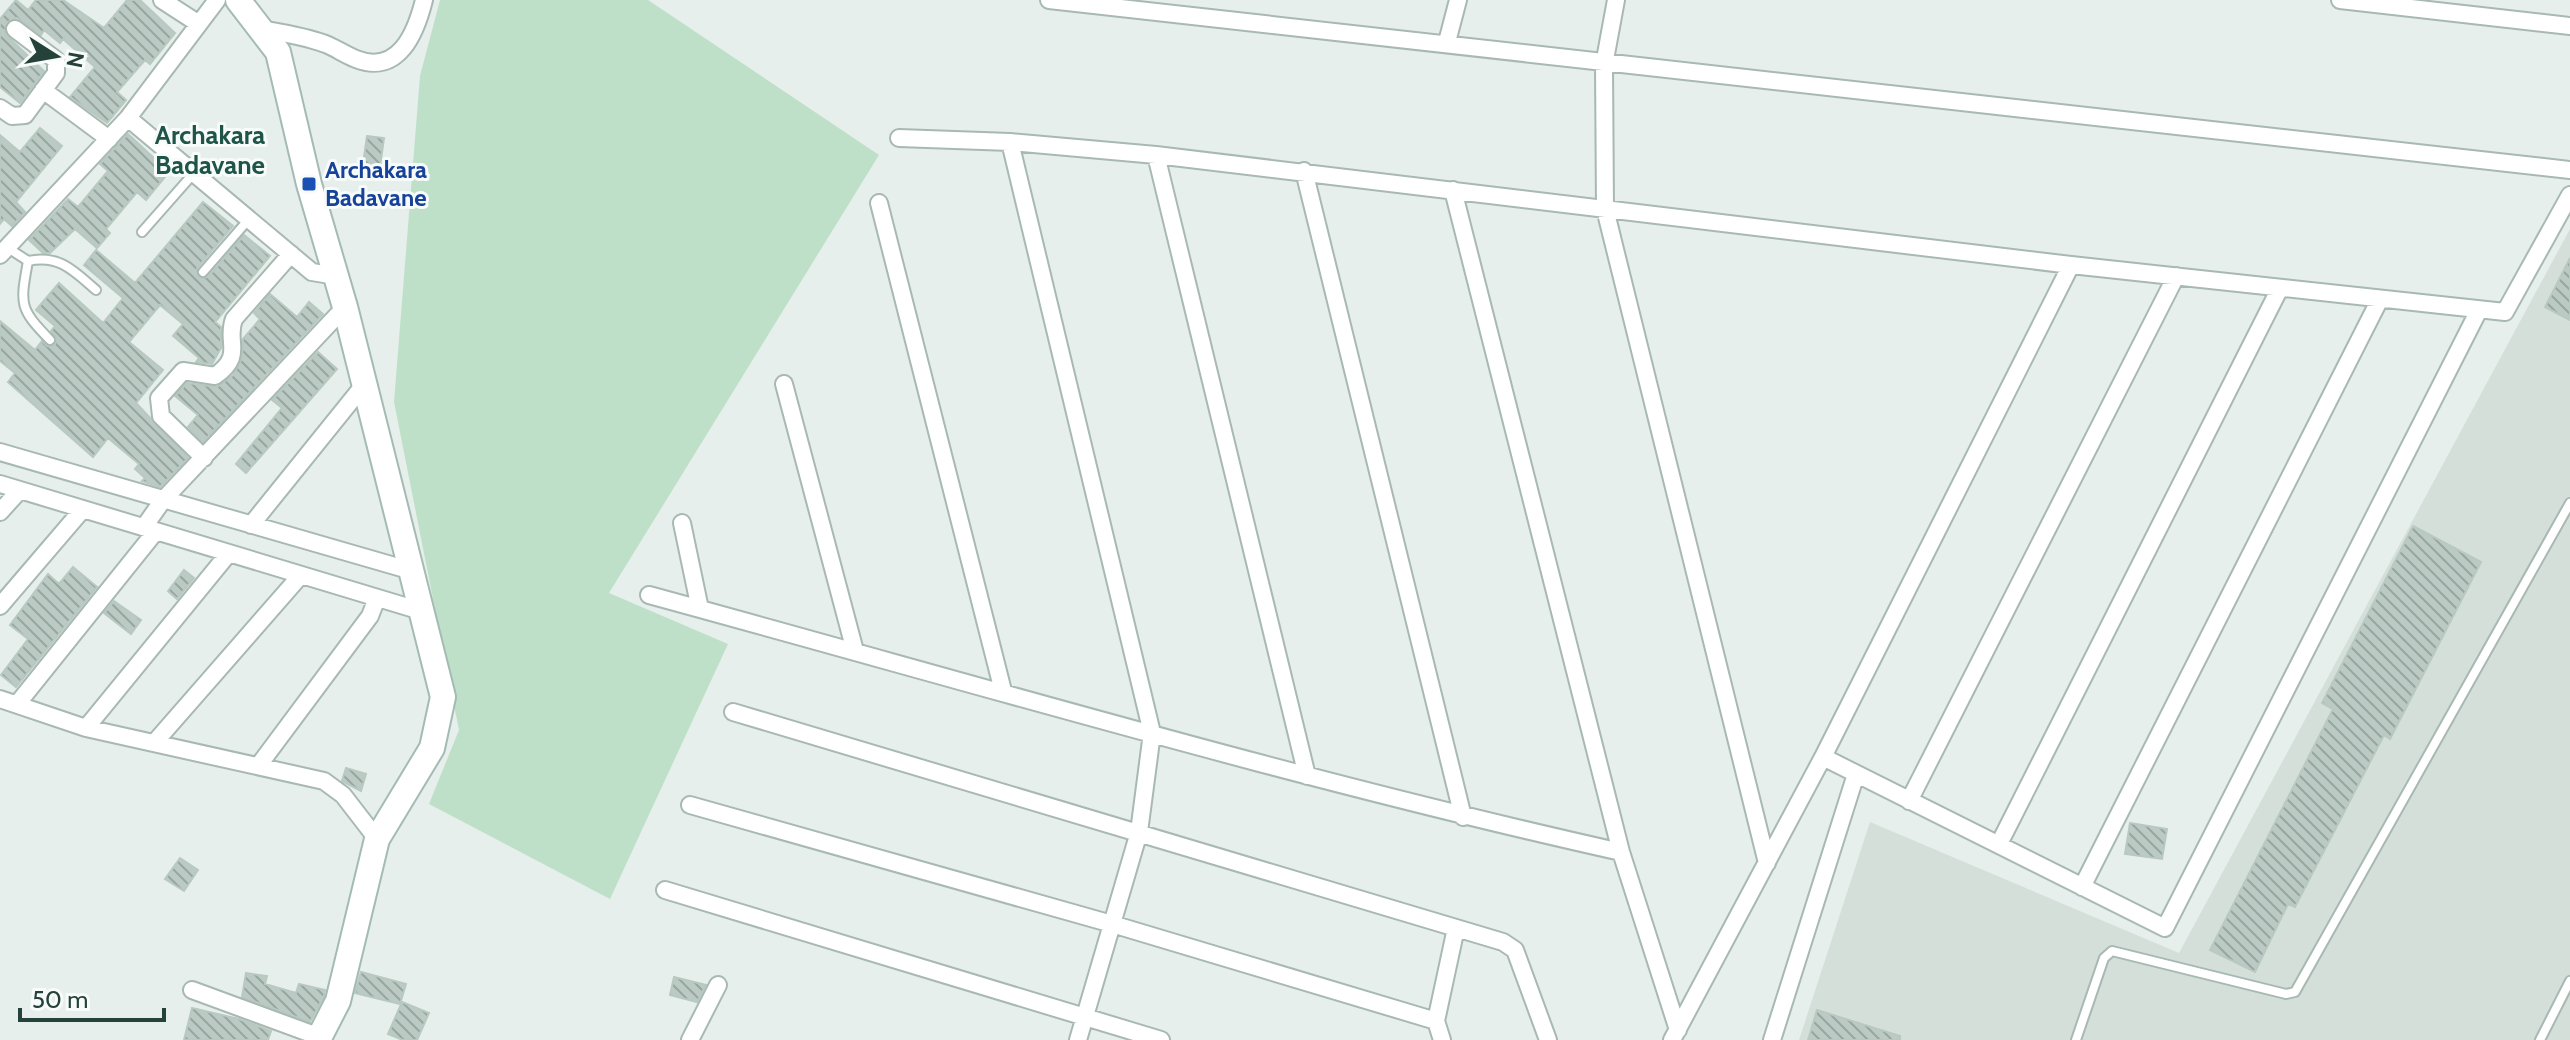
<svg xmlns="http://www.w3.org/2000/svg" width="2570" height="1040" viewBox="0 0 2570 1040" font-family="Cabin,sans-serif">
  <defs>
    <pattern id="building-back-hatch" width="6" height="6" patternUnits="userSpaceOnUse" patternTransform="scale(2)"><rect width="6" height="6" fill="#bbcac4"/><path d="M-1 5l2 2M0 0l6 6M5-1l2 2" fill="none" stroke="#98a6a0"/></pattern>
  </defs>
  <rect width="100%" height="100%" fill="#e6efeb"/>
  <path fill="#d4dfda" d="M 2570,229 L 2570,1040 L 1799,1040 L 1870,822 L 2179,953 Z"/>
  <path fill="#bfe0c8" d="M 440,0 L 648,0 L 879,155 L 609,593 L 728,644 L 610,899 L 429,804 L 459,730 L 394,402 L 420,76 Z"/>
  <path fill="url(#building-back-hatch)" stroke="#b8c9c2" stroke-width="2" d="M 16,0 L 28,10 L 36,0 L 63,0 L 104,28 L 127,0 L 140,0 L 175,33 L 150,64 L 145,60 L 117,92 L 126,100 L 107,123 L 70,97 L 95,67 L 63,39 L 60,43 L 44,30 L 41,35 L 17,18 L 6,23 L 5,34 L 44,71 L 20,103 L 0,87 L 0,19 Z
    M 40,128 L 62,146 L 16,202 L 25,212 L 12,226 L 4,219 L 0,224 L 0,135 L 20,152 Z
    M 128,134 L 169,172 L 146,200 L 137,192 L 106,229 L 110,233 L 97,248 L 75,229 L 50,253 L 43,253 L 29,240 L 68,199 L 78,207 L 108,171 L 100,164 Z
    M 367,136 L 384,138 L 380,167 L 363,164 Z
    M 203,202 L 233,226 L 197,268 L 199,278 L 208,277 L 244,235 L 270,256 L 215,322 L 221,327 L 221,348 L 212,364 L 196,362 L 199,358 L 173,336 L 183,324 L 160,305 L 129,342 L 163,370 L 136,403 L 188,458 L 160,487 L 142,481 L 145,478 L 135,469 L 139,464 L 108,438 L 93,457 L 8,382 L 15,373 L 0,361 L 0,321 L 35,350 L 42,341 L 47,346 L 54,346 L 57,339 L 51,331 L 55,326 L 36,310 L 59,283 L 103,323 L 123,298 L 84,265 L 96,250 L 135,283 Z
    M 2570,258 L 2570,320 L 2545,307 Z
    M 270,294 L 297,317 L 309,302 L 323,314 L 203,442 L 188,427 L 198,415 L 175,396 L 187,383 L 217,387 L 233,375 L 242,358 L 243,339 L 260,319 L 254,313 Z
    M 318,352 L 337,369 L 246,473 L 236,464 L 282,408 L 272,400 Z
    M 2413,526 L 2481,562 L 2390,739 L 2384,735 L 2295,907 L 2288,904 L 2255,972 L 2210,950 L 2333,709 L 2322,703 Z
    M 73,567 L 97,587 L 16,687 L 1,675 L 28,639 L 10,625 L 48,574 L 59,584 Z
    M 184,570 L 194,578 L 177,599 L 168,591 Z
    M 114,601 L 141,620 L 131,634 L 104,613 Z
    M 346,768 L 366,774 L 361,791 L 342,781 Z
    M 2130,823 L 2167,829 L 2162,859 L 2125,854 Z
    M 180,858 L 198,870 L 184,891 L 165,879 Z
    M 361,972 L 406,984 L 400,1004 L 355,993 Z
    M 246,973 L 267,976 L 265,984 L 296,993 L 299,984 L 325,990 L 324,996 L 310,1022 L 242,997 Z
    M 674,977 L 706,985 L 697,1002 L 670,995 Z
    M 402,1002 L 429,1013 L 417,1040 L 403,1040 L 388,1034 Z
    M 192,1008 L 239,1019 L 271,1031 L 268,1040 L 184,1040 Z
    M 1817,1010 L 1900,1036 L 1900,1040 L 1808,1040 Z"/>
  <g fill="none" stroke-linecap="round" stroke-linejoin="round">
    <defs>
      <path id="lane" d="M 142,232 L 194,173
        M 8,248 L 28,261 C 59,254 74,271 96,290
        M 28,261 C 20,305 19,308 50,340
        M 203,272 L 249,219
        M 2076,1040 L 2104,958 L 2112,951 L 2286,994 L 2295,992 L 2570,503
        M 2540,1040 L 2570,981"/>
      <path id="street" d="M 162,0 L 199,24
        M 217,0 L 128,118 L 312,272 L 336,276
        M 1049,0 L 2570,170
        M 1616,0 L 1604,65 L 1605,209 L 1767,863
        M 2340,0 L 2570,26
        M 267,30 C 287,34 309,37 328,45 C 337,49 346,55 356,59 C 399,76 416,32 424,0
        M 1447,42 L 1458,0
        M 43,90 L 109,139
        M 0,108 L 12,116 L 25,115 L 56,73 L 56,60 L 15,29
        M 899,138 L 1010,142 L 1156,155 L 2071,265 L 2505,312 L 2570,195
        M 1010,142 L 1152,733 L 1139,832 L 1078,1040
        M 1156,155 L 1307,776
        M 1304,171 L 1463,817
        M 1453,190 L 1621,852 L 1678,1030
        M 879,203 L 1003,691
        M 0,255 L 128,118
        M 784,384 L 855,651
        M 0,452 L 412,571
        M 204,458 L 161,416 L 159,398 L 183,371 L 215,376 C 245,355 225,342 234,319 L 291,254
        M 0,484 L 421,611
        M 0,512 L 20,490
        M 682,523 L 700,609
        M 251,525 L 363,386
        M 144,527 L 163,500 L 345,307
        M 649,595 C 972,683 1294,779 1621,852
        M 0,606 L 83,509
        M 0,699 L 86,728 L 324,781 L 343,795 L 377,839
        M 18,703 L 156,531
        M 733,712 L 1503,942 L 1515,950 L 1548,1040
        M 86,728 L 229,553
        M 155,742 L 301,575
        M 1823,757 L 2165,928 L 2479,310
        M 259,765 L 370,616 L 377,598
        M 1909,801 L 2176,276
        M 690,805 L 1112,924 L 1436,1021
        M 1999,844 L 2280,288
        M 2082,887 L 2380,299
        M 665,890 L 1161,1040
        M 192,990 L 320,1037
        M 690,1040 L 718,985
        M 1442,1040 L 1436,1021 L 1456,928
        M 1672,1040 L 1823,757 L 2071,265
        M 1772,1040 L 1856,774"/>
      <path id="secondary" d="M 238,0 L 278,52 L 309,184 L 345,307 L 443,697 L 432,748 L 377,839 L 338,1001 L 318,1040"/>
    </defs>
    <use href="#lane" stroke="#a8b8b2" stroke-width="12"/>
    <use href="#street" stroke="#a8b8b2" stroke-width="20"/>
    <use href="#secondary" stroke="#a4bbb3" stroke-width="28"/>
    <use href="#lane" stroke="#fff" stroke-width="8"/>
    <use href="#street" stroke="#fff" stroke-width="16"/>
    <use href="#secondary" stroke="#fff" stroke-width="24"/>
  </g>
  <rect fill="#1a4fb4" stroke="#f7fbf9" stroke-width="3" x="301" y="176" width="16" height="16" rx="4"/>
  <g text-anchor="middle" stroke-width="6" stroke-linejoin="round" paint-order="stroke">
    <g font-size="24" font-weight="bold" fill="#164399" stroke="#f7fbf9" text-anchor="start">
      <text x="325" y="178">Archakara<tspan x="325" dy="28">Badavane</tspan></text>
    </g>
    <g font-size="26" font-weight="bold" fill="#1f5548" stroke="#f7fbf9">
      <text x="210" y="144">Archakara<tspan x="210" dy="30">Badavane</tspan></text>
    </g>
  </g>
  <g transform="translate(56 56) rotate(101)" stroke="#f7fbf9" stroke-width="6" paint-order="stroke">
  <path d="M0-6L14 30L0 20L-14 30Z" fill="#24423a"/>
  <text y="-12" font-size="22" font-weight="bold" text-anchor="middle" fill="#24423a">N</text>
  </g>
  <path d="M20 1008v12h144v-12" fill="none" stroke="#24423a" stroke-width="4"/>
  <text x="32" y="1008" font-size="24" fill="#24423a" stroke="#f7fbf9" stroke-width="6" paint-order="stroke">50 m</text>
</svg>
